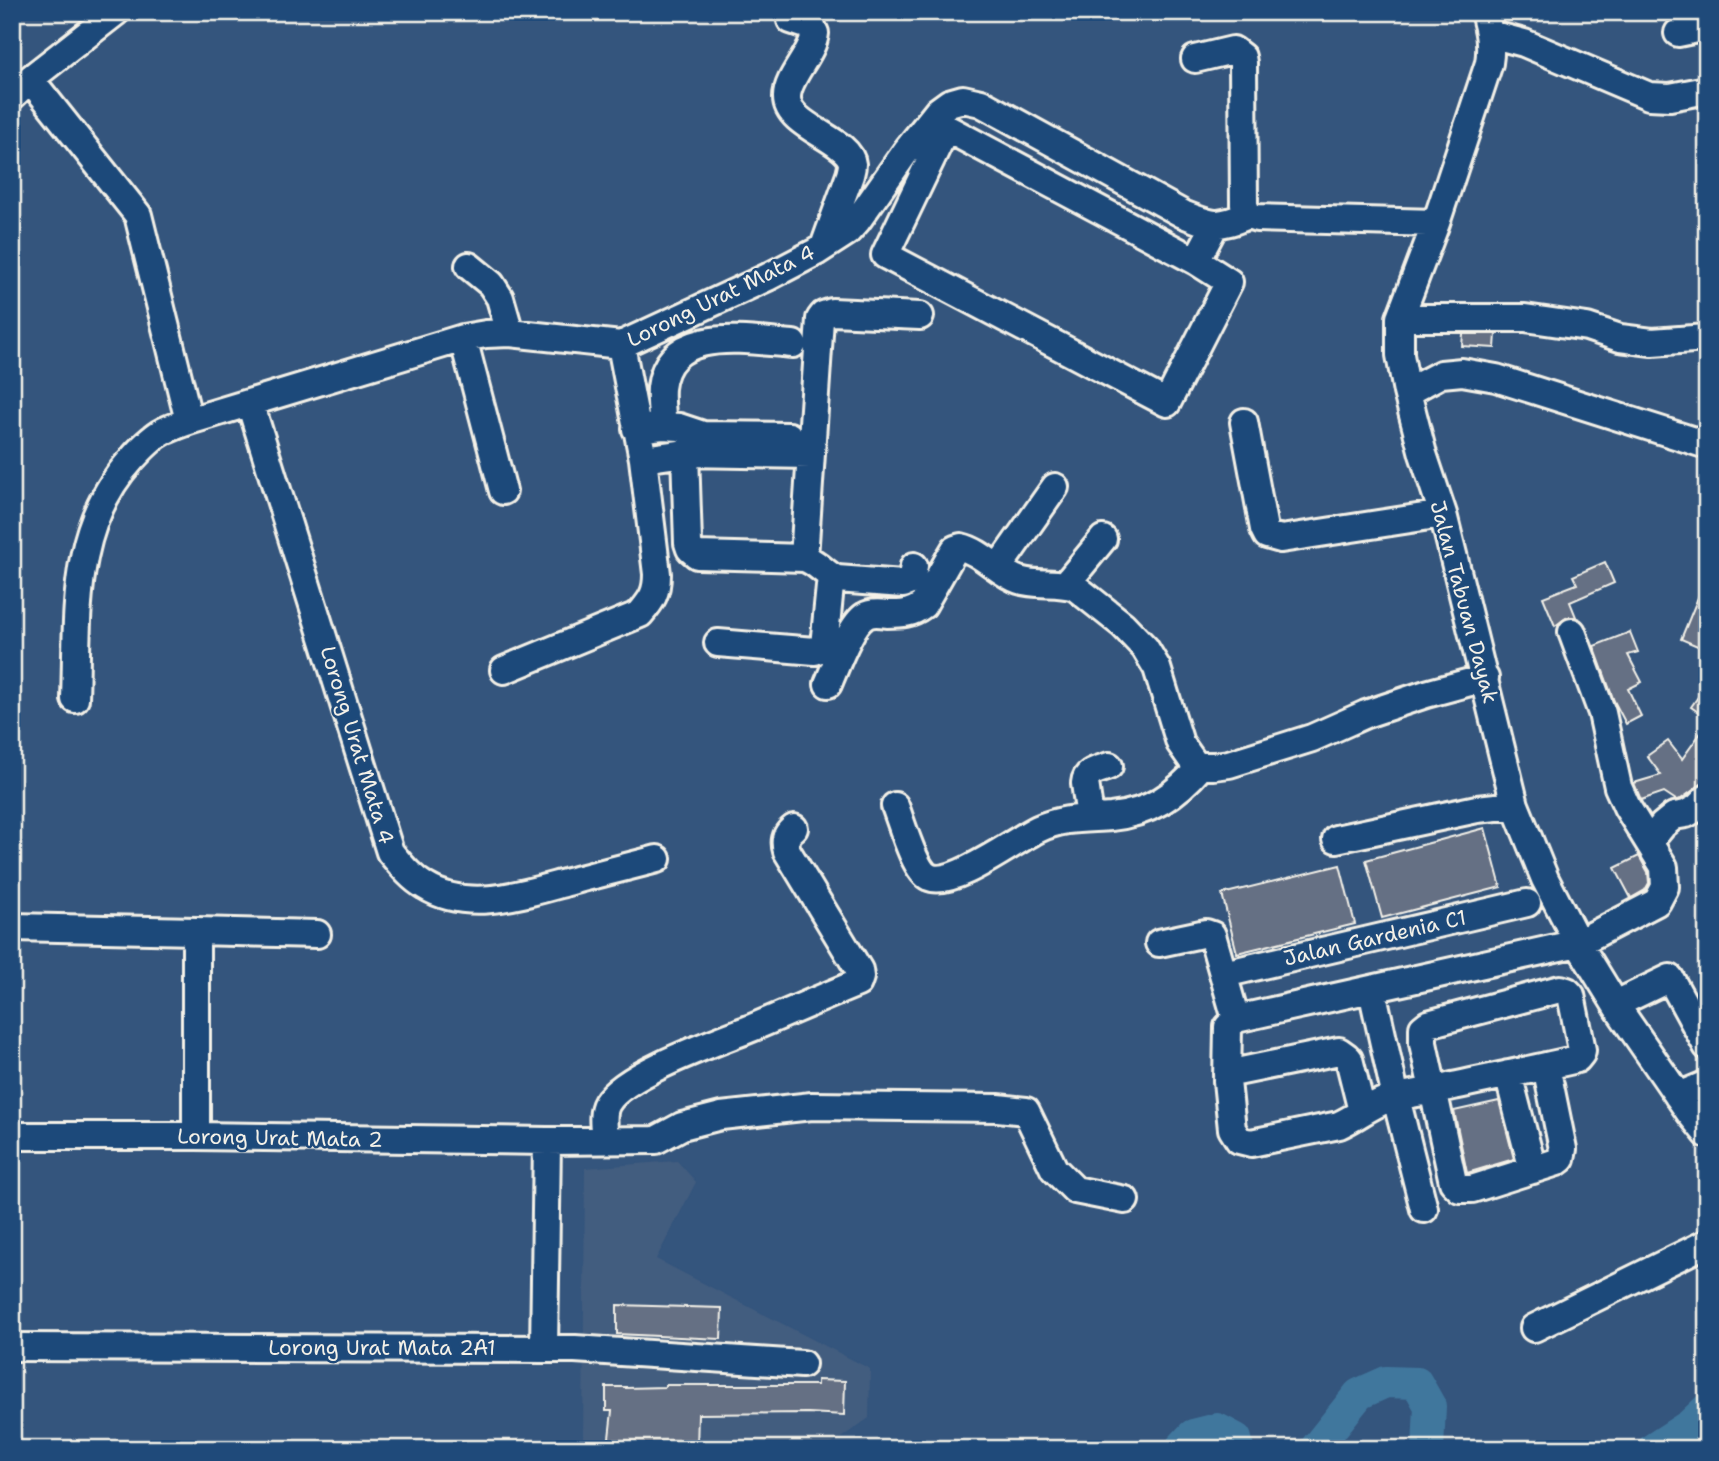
<svg xmlns="http://www.w3.org/2000/svg" width="1719" height="1461" viewBox="0 0 1719 1461" font-family="'Shantell Sans',sans-serif">
  <rect width="100%" height="100%" fill="#34557d"/>
  <filter id="ink" filterUnits="userSpaceOnUse"><feTurbulence type="fractalNoise" baseFrequency=".0143" numOctaves="2"/><feDisplacementMap in="SourceGraphic" scale="14" xChannelSelector="R" yChannelSelector="G"/><feConvolveMatrix kernelMatrix="1 2 1 2 8 2 1 2 1" color-interpolation-filters="sRGB"/></filter>
  <g filter="url(#ink)">
    <path fill="#435d7f" d="M 677,1161 L 696,1182 L 656,1259 L 870,1369 L 869,1418 L 825,1449 L 583,1449 L 585,1168 Z"/>
    <g fill="none" stroke-linecap="round" stroke-linejoin="round">
      <path stroke="#41779d" stroke-width="32" d="M 1180,1449 L 1193,1435 L 1217,1429 L 1236,1439 L 1238,1449
        M 1315,1449 L 1359,1394 L 1386,1382 L 1417,1383 L 1430,1406 L 1428,1449
        M 1653,1449 L 1690,1425 L 1707,1409"/>
    </g>
    <path fill="#656f84" stroke="#f4f1e8" stroke-width="2" d="M 1463,334 L 1496,334 L 1495,348 L 1462,346 Z
      M 1605,562 L 1614,583 L 1570,602 L 1576,617 L 1566,618 L 1555,626 L 1543,597 L 1577,584 L 1573,576 Z
      M 1706,578 L 1707,579 L 1707,650 L 1681,639 Z
      M 1630,632 L 1638,652 L 1628,655 L 1642,682 L 1628,689 L 1641,716 L 1626,724 L 1614,701 L 1594,646 Z
      M 1707,684 L 1707,718 L 1691,707 Z
      M 1707,724 L 1707,776 L 1703,783 L 1681,799 L 1676,800 L 1664,792 L 1641,800 L 1634,783 L 1661,775 L 1647,756 L 1668,741 L 1682,759 Z
      M 1485,828 L 1501,887 L 1382,918 L 1366,860 Z
      M 1639,856 L 1648,872 L 1649,883 L 1645,890 L 1631,898 L 1615,868 Z
      M 1340,865 L 1355,924 L 1237,953 L 1222,894 Z
      M 1499,1101 L 1514,1159 L 1467,1173 L 1454,1111 Z
      M 617,1305 L 722,1308 L 721,1339 L 617,1334 Z
      M 817,1380 L 845,1381 L 844,1415 L 808,1413 L 698,1414 L 697,1449 L 628,1449 L 608,1447 L 612,1411 L 606,1411 L 606,1387 L 626,1387 L 626,1388 L 665,1387 L 665,1385 L 817,1385 Z"/>
    <g fill="none" stroke-linecap="round" stroke-linejoin="round">
      <defs>
        <path id="minor" d="M 1484,12 C 1489,30 1492,44 1489,63 L 1436,223 L 1400,318 L 1400,355 L 1407,392 L 1423,454 L 1443,514 L 1515,805 L 1545,879 L 1578,943 L 1619,1010 L 1690,1113 L 1707,1134
          M 791,20 L 812,27 L 815,33 C 813,54 787,77 787,97 C 786,127 850,139 852,164 C 852,168 851,171 850,175 L 825,244
          M 1678,33 L 1707,27
          M 1490,34 L 1524,43 L 1649,96 L 1670,97 L 1707,90
          M 1195,59 L 1233,50 L 1242,57 L 1243,63 L 1244,205 L 1248,215 L 1257,218 L 1436,223
          M 30,79 L 138,215 L 189,421 L 463,338 L 486,334 L 510,333 L 621,345 L 768,277 L 816,252 L 847,232 L 857,221 L 907,150 L 938,111 L 949,103 L 963,99 L 981,103 L 1183,214 C 1213,226 1218,228 1248,215
          M 12,96 L 30,79 L 116,12
          M 1196,261 L 1229,282 L 1167,403 L 885,255 L 946,128 L 1196,261 L 1215,225
          M 469,266 L 491,284 L 500,298 L 510,333
          M 1400,318 L 1525,318 L 1587,327 L 1620,338 L 1652,342 L 1707,338
          M 463,338 L 503,491
          M 1407,392 L 1441,374 L 1462,372 L 1496,378 L 1707,445
          M 250,403 L 390,852 C 401,865 411,878 425,886 C 468,913 523,894 568,882 C 597,874 627,867 657,859
          M 1244,422 L 1264,529 L 1267,535 L 1281,539 L 1443,514
          M 663,426 L 679,427 L 703,435 L 789,436
          M 636,429 L 663,426 C 662,414 660,400 661,388 C 668,324 748,341 793,344
          M 685,453 L 688,543 L 690,549 L 697,555 L 804,558 C 818,562 824,574 837,579 L 903,584 L 911,581 L 914,566
          M 643,459 L 685,453 L 810,455
          M 804,558 L 820,319 L 823,315 L 832,312 L 920,316
          M 998,568 L 1055,487
          M 1066,584 L 1103,539
          M 718,643 L 815,651 L 824,646 L 831,576
          M 504,670 L 640,614 C 652,600 657,593 657,574 L 643,459 L 621,345
          M 828,684 C 835,668 851,624 865,616 C 871,612 880,613 887,614 C 902,614 911,614 923,605 L 952,554 L 955,549 L 961,547 C 983,552 998,573 1019,580 C 1037,586 1057,581 1075,587 L 1123,625 L 1145,648 L 1157,668 L 1180,743 L 1194,763 L 1201,766 L 1214,766 L 1229,764 L 1312,738 L 1366,714 L 1426,694 L 1485,678
          M 75,699 C 78,615 70,526 132,459 C 141,449 152,437 164,431 C 172,427 181,424 189,421
          M 895,806 C 901,821 915,871 929,877 C 953,888 1015,840 1038,829 C 1063,817 1086,819 1111,817 C 1150,813 1176,795 1201,766
          M 1090,817 L 1085,783 C 1086,771 1099,770 1109,766
          M 1336,839 L 1477,809 L 1515,805
          M 1649,842 L 1663,825 L 1674,816 L 1686,814 L 1697,808 L 1707,798
          M 12,927 L 196,931 L 196,1136
          M 196,931 L 317,934
          M 1159,943 L 1206,933 L 1212,935 L 1236,1019
          M 1224,974 L 1527,903
          M 1372,990 L 1396,1098 L 1424,1209
          M 1616,1004 L 1670,978 L 1707,1046
          M 1546,1066 L 1563,1149 L 1561,1159 L 1557,1162 L 1472,1189 L 1460,1189 L 1453,1182 L 1423,1043 L 1423,1028 L 1428,1024 L 1560,989 L 1567,991 L 1571,995 L 1582,1050 L 1581,1054 L 1577,1059 C 1531,1070 1485,1079 1439,1089 C 1422,1093 1403,1094 1386,1100 C 1369,1106 1355,1118 1339,1125 L 1251,1143 L 1239,1140 L 1232,1129 L 1227,1081 L 1228,1027 L 1236,1019 L 1578,943 L 1657,902 L 1665,887 L 1664,867 L 1627,807 L 1618,787 L 1602,713 L 1572,632
          M 1227,1074 L 1339,1051 L 1346,1056 L 1349,1059 L 1362,1111
          M 1508,1074 L 1533,1170
          M 1678,1096 L 1707,1084
          M 12,1136 L 196,1136 L 547,1141 L 656,1140 L 682,1126 L 721,1116 L 812,1106 L 998,1108 L 1026,1111 L 1054,1169 L 1075,1190 L 1125,1200
          M 605,1140 C 604,1128 601,1113 607,1103 C 624,1074 716,1042 749,1029 C 785,1014 821,998 858,983 L 860,977 L 859,970 L 787,851 C 784,841 786,834 794,828
          M 1534,1328 L 1707,1243
          M 12,1347 L 544,1349 L 547,1141
          M 544,1349 L 575,1349 L 802,1364"/>
      </defs>
      <use href="#minor" stroke="#f4f1e8" stroke-width="32"/>
      <use href="#minor" stroke="#1f4a7a" stroke-width="26"/>
    </g>
  </g>
  <g text-anchor="middle" stroke-width="5" stroke-linejoin="round" paint-order="stroke">
    <g font-size="21" fill="#f4f1e8" stroke="#1f4a7a">
      <text transform="translate(721 296) rotate(-26)" y="7">Lorong Urat Mata 4</text>
      <text transform="translate(1464 602) rotate(75)" y="7">Jalan Tabuan Dayak</text>
      <text transform="translate(357 745) rotate(73)" y="7">Lorong Urat Mata 4</text>
      <text transform="translate(1375 938) rotate(-13)" y="7">Jalan Gardenia C1</text>
      <text transform="translate(280 1138) rotate(1)" y="7">Lorong Urat Mata 2</text>
      <text x="382" y="1355">Lorong Urat Mata 2A1</text>
    </g>
  </g>
  <rect width="1719" height="1461" fill="none" stroke="#1f4a7a" stroke-width="42"/>
  <rect x="21" y="21" width="1677" height="1419" fill="none" stroke="#f4f1e8" stroke-width="2.5" filter="url(#ink)"/>
</svg>
